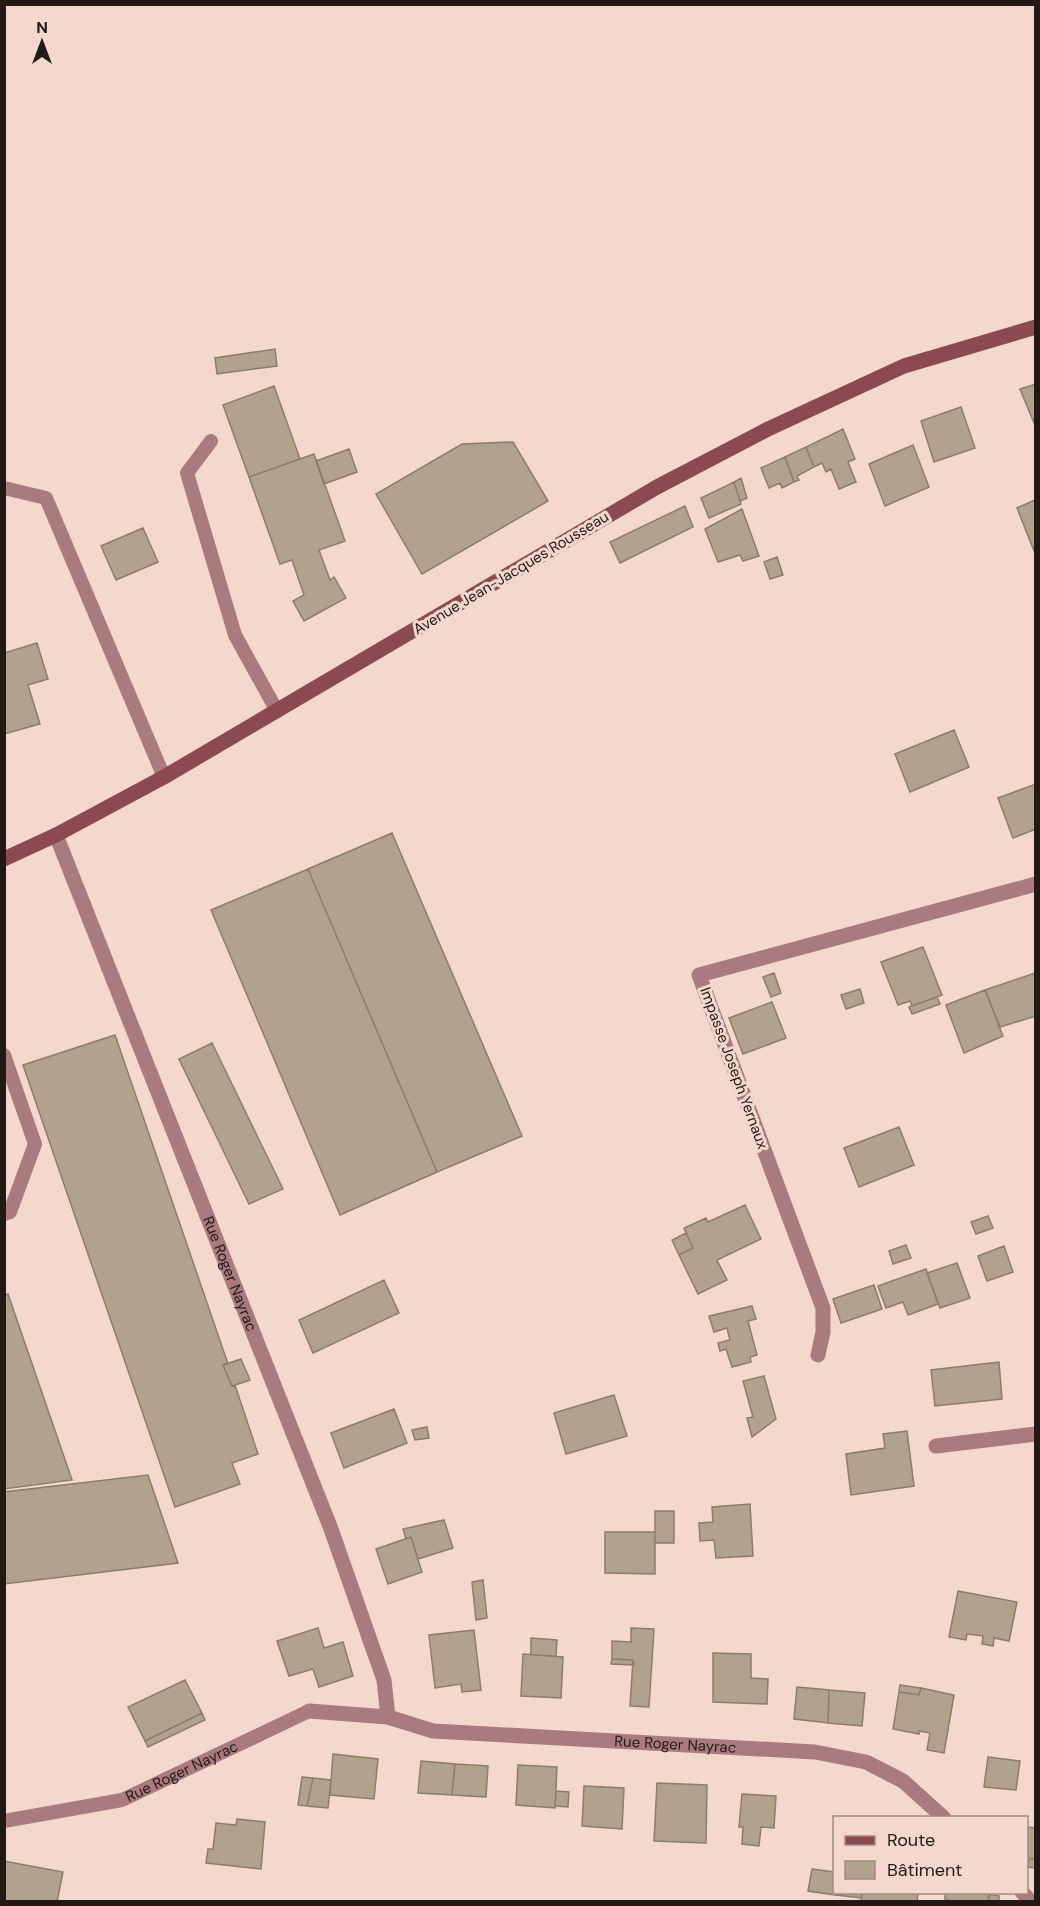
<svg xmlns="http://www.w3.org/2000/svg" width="1040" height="1906" viewBox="0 0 1040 1906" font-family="'DM Sans',sans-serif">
  <rect width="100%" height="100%" fill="#f4d8cd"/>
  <path fill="#b1a18d" stroke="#8c7d69" stroke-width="1.5" d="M 275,349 L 277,366 L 217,374 L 215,358 Z
    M 1036,384 L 1036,428 L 1020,389 Z
    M 274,386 L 300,459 L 249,477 L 223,405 Z
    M 961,407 L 975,448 L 934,462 L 921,421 Z
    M 843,429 L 855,459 L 848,462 L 856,482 L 839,489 L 831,469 L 826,472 L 822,463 L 814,467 L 806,447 Z
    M 513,442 L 548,501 L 422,574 L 376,494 L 462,444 Z
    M 913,445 L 929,487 L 885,506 L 869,464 Z
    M 806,447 L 814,467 L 797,476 L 799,480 L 794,482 L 785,457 Z
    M 349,449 L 357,472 L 324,484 L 316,461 Z
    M 314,454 L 345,541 L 319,550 L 330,580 L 334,577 L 346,598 L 304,621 L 293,601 L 304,595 L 292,560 L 280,564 L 249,477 Z
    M 785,457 L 794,482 L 782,488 L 780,483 L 769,488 L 761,468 Z
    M 741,478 L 747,498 L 740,501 L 734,482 Z
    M 734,482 L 741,504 L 709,518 L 701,498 Z
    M 1035,500 L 1036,550 L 1034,551 L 1017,508 Z
    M 685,506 L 693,527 L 620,563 L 610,542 Z
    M 742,509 L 759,556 L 743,561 L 740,555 L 718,562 L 705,529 Z
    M 143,528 L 158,562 L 116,580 L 101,546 Z
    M 777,557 L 783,575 L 770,579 L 764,562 Z
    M 37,643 L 48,679 L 28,685 L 40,724 L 4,734 L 4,653 Z
    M 954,730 L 969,767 L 910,792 L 895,754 Z
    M 1036,784 L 1036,829 L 1013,838 L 998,798 Z
    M 392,833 L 522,1136 L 437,1172 L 308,869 Z
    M 308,869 L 437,1172 L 340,1215 L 211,910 Z
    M 923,947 L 942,995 L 912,1006 L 910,1001 L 898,1005 L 881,962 Z
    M 774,973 L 781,993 L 771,997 L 763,977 Z
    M 1035,973 L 1036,1016 L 1000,1027 L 985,990 Z
    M 860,989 L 864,1003 L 846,1009 L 841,995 Z
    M 985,990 L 1003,1036 L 964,1053 L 946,1005 Z
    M 937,997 L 940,1004 L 912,1014 L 909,1007 Z
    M 772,1002 L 786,1038 L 743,1054 L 729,1018 Z
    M 115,1035 L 228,1364 L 223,1365 L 232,1386 L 235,1385 L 258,1454 L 232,1463 L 240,1484 L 175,1507 L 23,1065 Z
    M 212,1043 L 283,1189 L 249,1204 L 179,1059 Z
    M 899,1127 L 914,1165 L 859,1187 L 844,1148 Z
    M 745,1205 L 761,1239 L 717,1260 L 727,1280 L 698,1294 L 679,1255 L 693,1248 L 684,1228 L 706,1218 L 708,1222 Z
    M 988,1216 L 993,1228 L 976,1234 L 971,1222 Z
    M 686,1233 L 693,1248 L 679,1255 L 672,1240 Z
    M 906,1245 L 911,1258 L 893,1264 L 889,1251 Z
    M 1004,1246 L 1013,1272 L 987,1281 L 978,1256 Z
    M 957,1263 L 970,1298 L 940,1308 L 927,1273 Z
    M 926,1269 L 938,1304 L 908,1315 L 903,1302 L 886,1308 L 878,1286 Z
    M 384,1280 L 399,1313 L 313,1353 L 299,1320 Z
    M 874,1285 L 882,1309 L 841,1323 L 833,1299 Z
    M 8,1294 L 72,1480 L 4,1489 L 4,1295 Z
    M 752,1306 L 756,1319 L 748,1321 L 757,1355 L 750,1357 L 751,1362 L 732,1367 L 726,1349 L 720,1351 L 718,1343 L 730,1340 L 727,1328 L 714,1332 L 709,1316 Z
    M 241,1359 L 250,1380 L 232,1386 L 223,1365 Z
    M 999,1362 L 1002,1399 L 935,1406 L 931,1370 Z
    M 764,1376 L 776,1419 L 752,1437 L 747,1418 L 753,1417 L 743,1381 Z
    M 614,1395 L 627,1436 L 566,1454 L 554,1413 Z
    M 394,1409 L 407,1443 L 344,1468 L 331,1433 Z
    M 427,1427 L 429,1438 L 415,1440 L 412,1430 Z
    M 907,1431 L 914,1486 L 851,1495 L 846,1454 L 885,1448 L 883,1434 Z
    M 148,1475 L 178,1563 L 4,1584 L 4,1492 Z
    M 750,1504 L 753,1556 L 716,1558 L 714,1540 L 700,1541 L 699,1523 L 713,1522 L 712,1507 Z
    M 655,1511 L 674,1511 L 674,1543 L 655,1543 Z
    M 444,1520 L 453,1548 L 418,1559 L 411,1537 L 406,1539 L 403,1529 Z
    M 605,1532 L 655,1532 L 655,1574 L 605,1573 Z
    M 411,1537 L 422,1572 L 388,1584 L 376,1549 Z
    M 483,1580 L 487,1618 L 476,1620 L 472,1582 Z
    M 958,1591 L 1017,1602 L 1009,1641 L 994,1638 L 993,1646 L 982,1644 L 983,1636 L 967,1634 L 966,1640 L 949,1637 Z
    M 318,1628 L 324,1648 L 343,1642 L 353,1676 L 319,1687 L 313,1669 L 289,1676 L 277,1641 Z
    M 631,1628 L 654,1629 L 649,1707 L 630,1706 L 633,1660 L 612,1659 L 612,1641 L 631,1642 Z
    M 474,1630 L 481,1690 L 462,1692 L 461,1684 L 435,1688 L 429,1635 Z
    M 531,1638 L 557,1640 L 556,1656 L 531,1655 Z
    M 713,1653 L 751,1654 L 751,1678 L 768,1679 L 767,1704 L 713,1702 Z
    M 523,1654 L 563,1657 L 561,1698 L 521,1696 Z
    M 612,1659 L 633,1660 L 634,1665 L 611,1664 Z
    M 185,1680 L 202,1713 L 145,1741 L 128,1707 Z
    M 900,1685 L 921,1688 L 919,1695 L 899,1692 Z
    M 797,1687 L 829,1690 L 828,1723 L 794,1719 Z
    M 921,1688 L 954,1695 L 944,1753 L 927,1750 L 930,1733 L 919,1731 L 919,1734 L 893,1729 L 899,1692 L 919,1695 Z
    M 829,1690 L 865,1693 L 862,1726 L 828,1723 Z
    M 202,1713 L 205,1720 L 148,1747 L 145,1741 Z
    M 333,1754 L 378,1759 L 374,1799 L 330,1795 Z
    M 988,1757 L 1020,1761 L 1016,1790 L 984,1787 Z
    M 421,1761 L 455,1764 L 452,1795 L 418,1793 Z
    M 455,1764 L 488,1766 L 486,1797 L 452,1795 Z
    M 518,1765 L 557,1767 L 555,1808 L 516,1805 Z
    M 302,1777 L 313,1778 L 307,1806 L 298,1805 Z
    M 313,1778 L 331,1780 L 328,1808 L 307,1806 Z
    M 657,1783 L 707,1785 L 706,1843 L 654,1841 Z
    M 584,1786 L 624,1788 L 622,1829 L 582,1826 Z
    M 556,1791 L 569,1792 L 568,1807 L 555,1806 Z
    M 742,1794 L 776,1796 L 774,1828 L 761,1827 L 759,1846 L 742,1844 L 743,1827 L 739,1827 Z
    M 237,1819 L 265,1822 L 261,1869 L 206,1863 L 208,1849 L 213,1849 L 216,1823 L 236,1825 Z
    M 1026,1827 L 1036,1828 L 1036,1859 L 1026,1858 Z
    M 1029,1859 L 1036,1859 L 1036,1868 L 1028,1867 Z
    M 4,1861 L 63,1872 L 57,1902 L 4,1902 Z
    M 812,1869 L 834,1872 L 836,1895 L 808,1891 Z
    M 836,1892 L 862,1892 L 861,1898 L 836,1895 Z
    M 862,1892 L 918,1892 L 917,1902 L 861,1902 Z
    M 945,1892 L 990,1892 L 988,1902 L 955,1902 L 945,1899 Z
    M 989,1894 L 999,1896 L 999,1902 L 988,1902 Z"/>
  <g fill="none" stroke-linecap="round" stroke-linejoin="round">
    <g stroke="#a97b7e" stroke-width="14">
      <path d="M 211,441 L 187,473 L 235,635 L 277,711"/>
      <path d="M 4,488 L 46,498 L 164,777"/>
      <path d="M 4,1055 L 35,1144 L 10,1212 L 4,1214"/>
      <path id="s1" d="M 4,1821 L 122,1800 L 309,1711"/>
    </g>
    <g stroke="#a97b7e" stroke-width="15">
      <path id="s2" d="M 56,835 L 331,1529 L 384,1680 L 388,1717"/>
      <path d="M 818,1355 L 823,1332 L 823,1308 L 699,975 L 1036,884"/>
      <path d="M 936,1446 L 1036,1434"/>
      <path id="s3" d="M 309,1711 L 388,1717 L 433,1731 L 815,1752 L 866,1762 L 903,1781 L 944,1818"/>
      <path d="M 1022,1892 L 1031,1902"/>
    </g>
    <path stroke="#8a4a50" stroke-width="15" d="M 4,859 L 56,835 L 164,777 L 657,487 L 768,429 L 904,366 L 1036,327"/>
  </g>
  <g text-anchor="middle" stroke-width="6" stroke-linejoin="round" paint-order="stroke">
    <g font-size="15" fill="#221915" stroke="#f4d8cd">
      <text transform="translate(511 573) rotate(-31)" y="5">Avenue Jean-Jacques Rousseau</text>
      <text transform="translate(734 1068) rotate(70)" y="5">Impasse Joseph Yernaux</text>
      <text dy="5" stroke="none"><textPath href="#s2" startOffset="472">Rue Roger Nayrac</textPath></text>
      <text dy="5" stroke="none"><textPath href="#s3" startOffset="369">Rue Roger Nayrac</textPath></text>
      <text dy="5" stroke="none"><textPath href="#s1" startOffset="186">Rue Roger Nayrac</textPath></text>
    </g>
  </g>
  <rect width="1040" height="1906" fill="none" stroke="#221915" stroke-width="12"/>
  <rect x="833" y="1816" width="195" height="78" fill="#f4d8cd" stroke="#a08c83" stroke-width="1.5"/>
  <rect x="845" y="1836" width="30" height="9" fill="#8a4a50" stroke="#a08c83" stroke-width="1.5"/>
  <text x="887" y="1846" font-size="18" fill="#221915">Route</text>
  <rect x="845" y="1861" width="30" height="18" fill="#b1a18d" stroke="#a08c83" stroke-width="1.5"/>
  <text x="887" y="1876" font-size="18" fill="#221915">Bâtiment</text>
  <g transform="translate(42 42)" stroke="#f4d8cd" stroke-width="4.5" paint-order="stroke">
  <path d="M0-4.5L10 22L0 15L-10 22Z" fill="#221915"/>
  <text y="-9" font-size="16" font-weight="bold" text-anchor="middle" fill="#221915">N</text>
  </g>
</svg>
